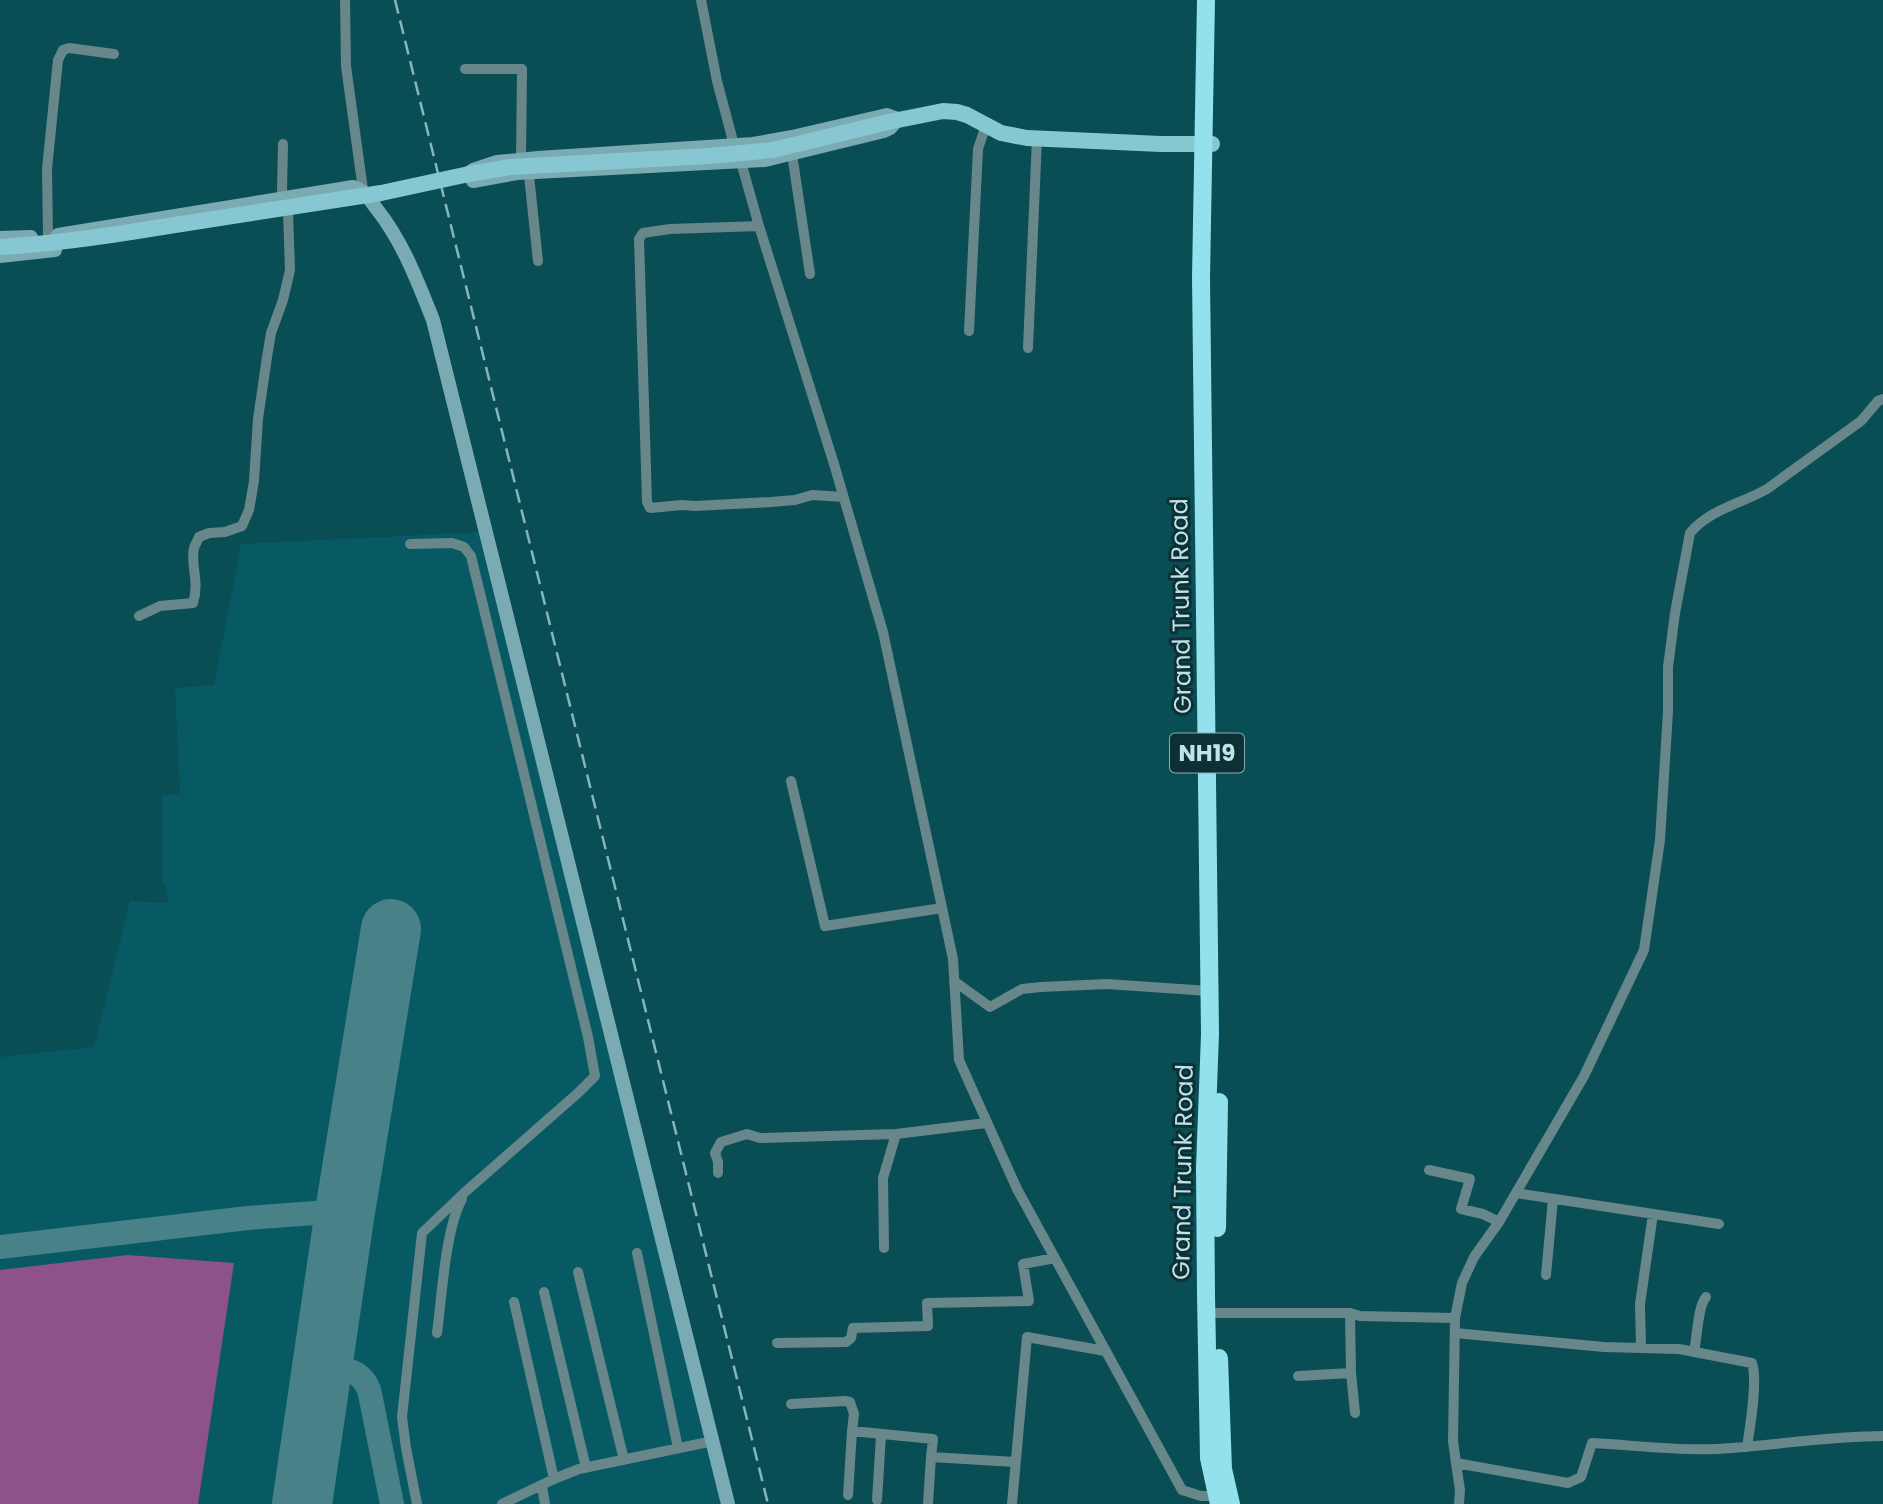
<svg xmlns="http://www.w3.org/2000/svg" width="1883" height="1504" viewBox="0 0 1883 1504" font-family="Poppins,sans-serif">
  <rect width="100%" height="100%" fill="#094d55"/>
  <path fill="#075a63" d="M 484,532 L 723,1504 L 0,1504 L 0,1057 L 94,1047 L 130,901 L 168,903 L 165,884 L 162,884 L 162,796 L 180,793 L 175,688 L 214,685 L 241,544 Z"/>
  <path fill="#8d518c" d="M 128,1255 L 234,1263 L 198,1504 L 0,1504 L 0,1270 Z"/>
  <g fill="none" stroke-linecap="round" stroke-linejoin="round">
    <path stroke="#488188" stroke-width="24" d="M 0,1247 L 248,1218 L 315,1213 L 344,1218
      M 317,1400 C 318,1394 319,1388 322,1383 C 336,1360 365,1370 370,1394 L 392,1504"/>
    <path stroke="#488188" stroke-width="60" d="M 302,1504 L 344,1218 L 391,929"/>
    <path stroke="#68878b" stroke-width="10" d="M 345,0 L 346,66 L 363,190
      M 701,0 L 717,81 L 734,145
      M 465,69 L 522,69 L 521,159
      M 792,154 L 810,274
      M 741,162 L 759,226 L 670,229 L 643,233 L 639,239 L 647,502 L 650,508 L 682,505 L 695,506 L 771,502 L 795,500 L 812,495 L 843,497
      M 528,166 L 538,261
      M 759,226 L 834,464 L 883,632 L 953,959 L 959,1060 L 1017,1189 L 1182,1490 L 1201,1496 L 1216,1496
      M 48,236 L 47,169 L 58,60 L 63,50 L 69,48 L 114,54
      M 969,331 L 978,149 L 986,125
      M 1028,348 L 1037,138
      M 1883,399 L 1878,401 L 1861,421 L 1767,489 C 1741,504 1710,509 1690,533 L 1675,613 L 1668,667 L 1668,711 L 1660,840 L 1644,950 L 1584,1076 L 1499,1222 L 1474,1257 L 1462,1283 L 1455,1318 L 1453,1441 L 1456,1463 L 1568,1483 L 1581,1477 L 1592,1443 C 1633,1445 1675,1451 1716,1449 C 1772,1446 1827,1436 1883,1436
      M 410,544 L 452,543 L 464,547 L 471,556 L 588,1037 L 595,1076 L 578,1093 L 464,1193 L 422,1233 L 402,1417 L 406,1448 L 417,1504
      M 139,616 L 160,606 L 193,603 C 200,582 190,564 194,548 C 195,544 198,541 199,537 L 209,533 L 225,532 L 242,526 L 249,510 L 254,481 L 258,419 L 267,357 L 271,333 L 283,300 L 290,270 L 288,212 L 282,192 L 283,144
      M 791,781 L 825,926 L 942,908
      M 954,981 L 990,1007 L 1022,989 L 1041,987 L 1107,984 L 1209,991
      M 1429,1170 L 1470,1179 L 1461,1209 L 1483,1214 L 1499,1222
      M 718,1173 L 718,1162 L 715,1153 L 721,1142 L 747,1134 L 760,1138 L 896,1134
      M 1516,1193 L 1719,1224
      M 884,1248 L 883,1178 L 896,1134 L 986,1123
      M 637,1253 L 678,1448
      M 578,1272 L 624,1460
      M 1546,1275 L 1553,1199
      M 544,1292 L 586,1468
      M 514,1302 L 554,1479
      M 1217,1313 L 1350,1313 L 1360,1316 L 1455,1318
      M 1350,1313 L 1351,1373 L 1355,1413
      M 437,1333 C 442,1297 445,1230 462,1199
      M 1455,1333 L 1604,1347 L 1679,1349 L 1752,1363 C 1758,1381 1750,1427 1747,1447
      M 777,1343 L 846,1342 L 851,1338 L 853,1328 L 928,1326 L 927,1303 L 1029,1301 L 1023,1264 L 1055,1258
      M 1641,1348 L 1640,1304 L 1653,1214
      M 1694,1352 C 1697,1338 1698,1305 1706,1297
      M 1298,1376 L 1351,1373
      M 791,1404 L 845,1401 L 850,1402 L 854,1414 L 852,1431
      M 1456,1463 L 1460,1490 L 1459,1504
      M 542,1486 L 545,1504
      M 848,1495 L 852,1431 L 933,1439 L 931,1457
      M 877,1500 L 881,1435
      M 502,1504 L 554,1479 L 579,1469 L 713,1441
      M 928,1504 L 931,1457 L 1015,1462
      M 1012,1504 L 1027,1337 L 1105,1351"/>
    <path stroke="#7aabb3" stroke-width="14" d="M 887,115 L 898,119 L 890,128 L 884,131 L 765,160 L 517,173 L 473,181 L 470,172 L 473,170 L 497,162 L 538,158 L 753,144 L 792,137 Z
      M 58,235 L 353,187 C 367,191 368,198 376,208 C 403,242 417,280 433,320 L 728,1504
      M 0,238 L 31,237
      M 0,256 L 55,250"/>
    <path stroke="#87c7d1" stroke-width="16" d="M 709,156 L 773,150 L 888,122 L 943,111 L 957,112 L 967,115 L 1001,133 L 1027,138 L 1161,144 L 1212,144
      M 0,247 C 55,244 108,236 162,227"/>
    <path stroke="#92e1ec" stroke-width="18" d="M 1206,0 L 1201,278 L 1210,1034 L 1205,1168 L 1206,1295 L 1209,1458 L 1219,1504
      M 1217,1228 L 1219,1102
      M 1219,1358 L 1223,1469 L 1231,1504"/>
    <path stroke="#87b5bb" stroke-width="2.5" stroke-dasharray="14 7" stroke-linecap="butt" d="M 395,0 L 768,1504"/>
    <path stroke="#87c7d1" stroke-width="16" d="M 162,227 L 381,193 L 469,174 L 511,167 L 709,156"/>
  </g>
  <g text-anchor="middle" stroke-width="6" stroke-linejoin="round" paint-order="stroke">
    <rect fill="#0e3035" stroke="#89adb2" stroke-width="2" x="1170" y="733.5" width="74" height="39" rx="5"/>
    <g font-size="23" font-weight="bold" fill="#bee3e8">
      <text x="1207" y="761">NH19</text>
    </g>
    <g font-size="24" fill="#bee3e8" stroke="#0e3035">
      <text transform="translate(1181 606) rotate(-91)" y="8">Grand Trunk Road</text>
      <text transform="translate(1183 1172) rotate(-89)" y="8">Grand Trunk Road</text>
    </g>
  </g>
</svg>
